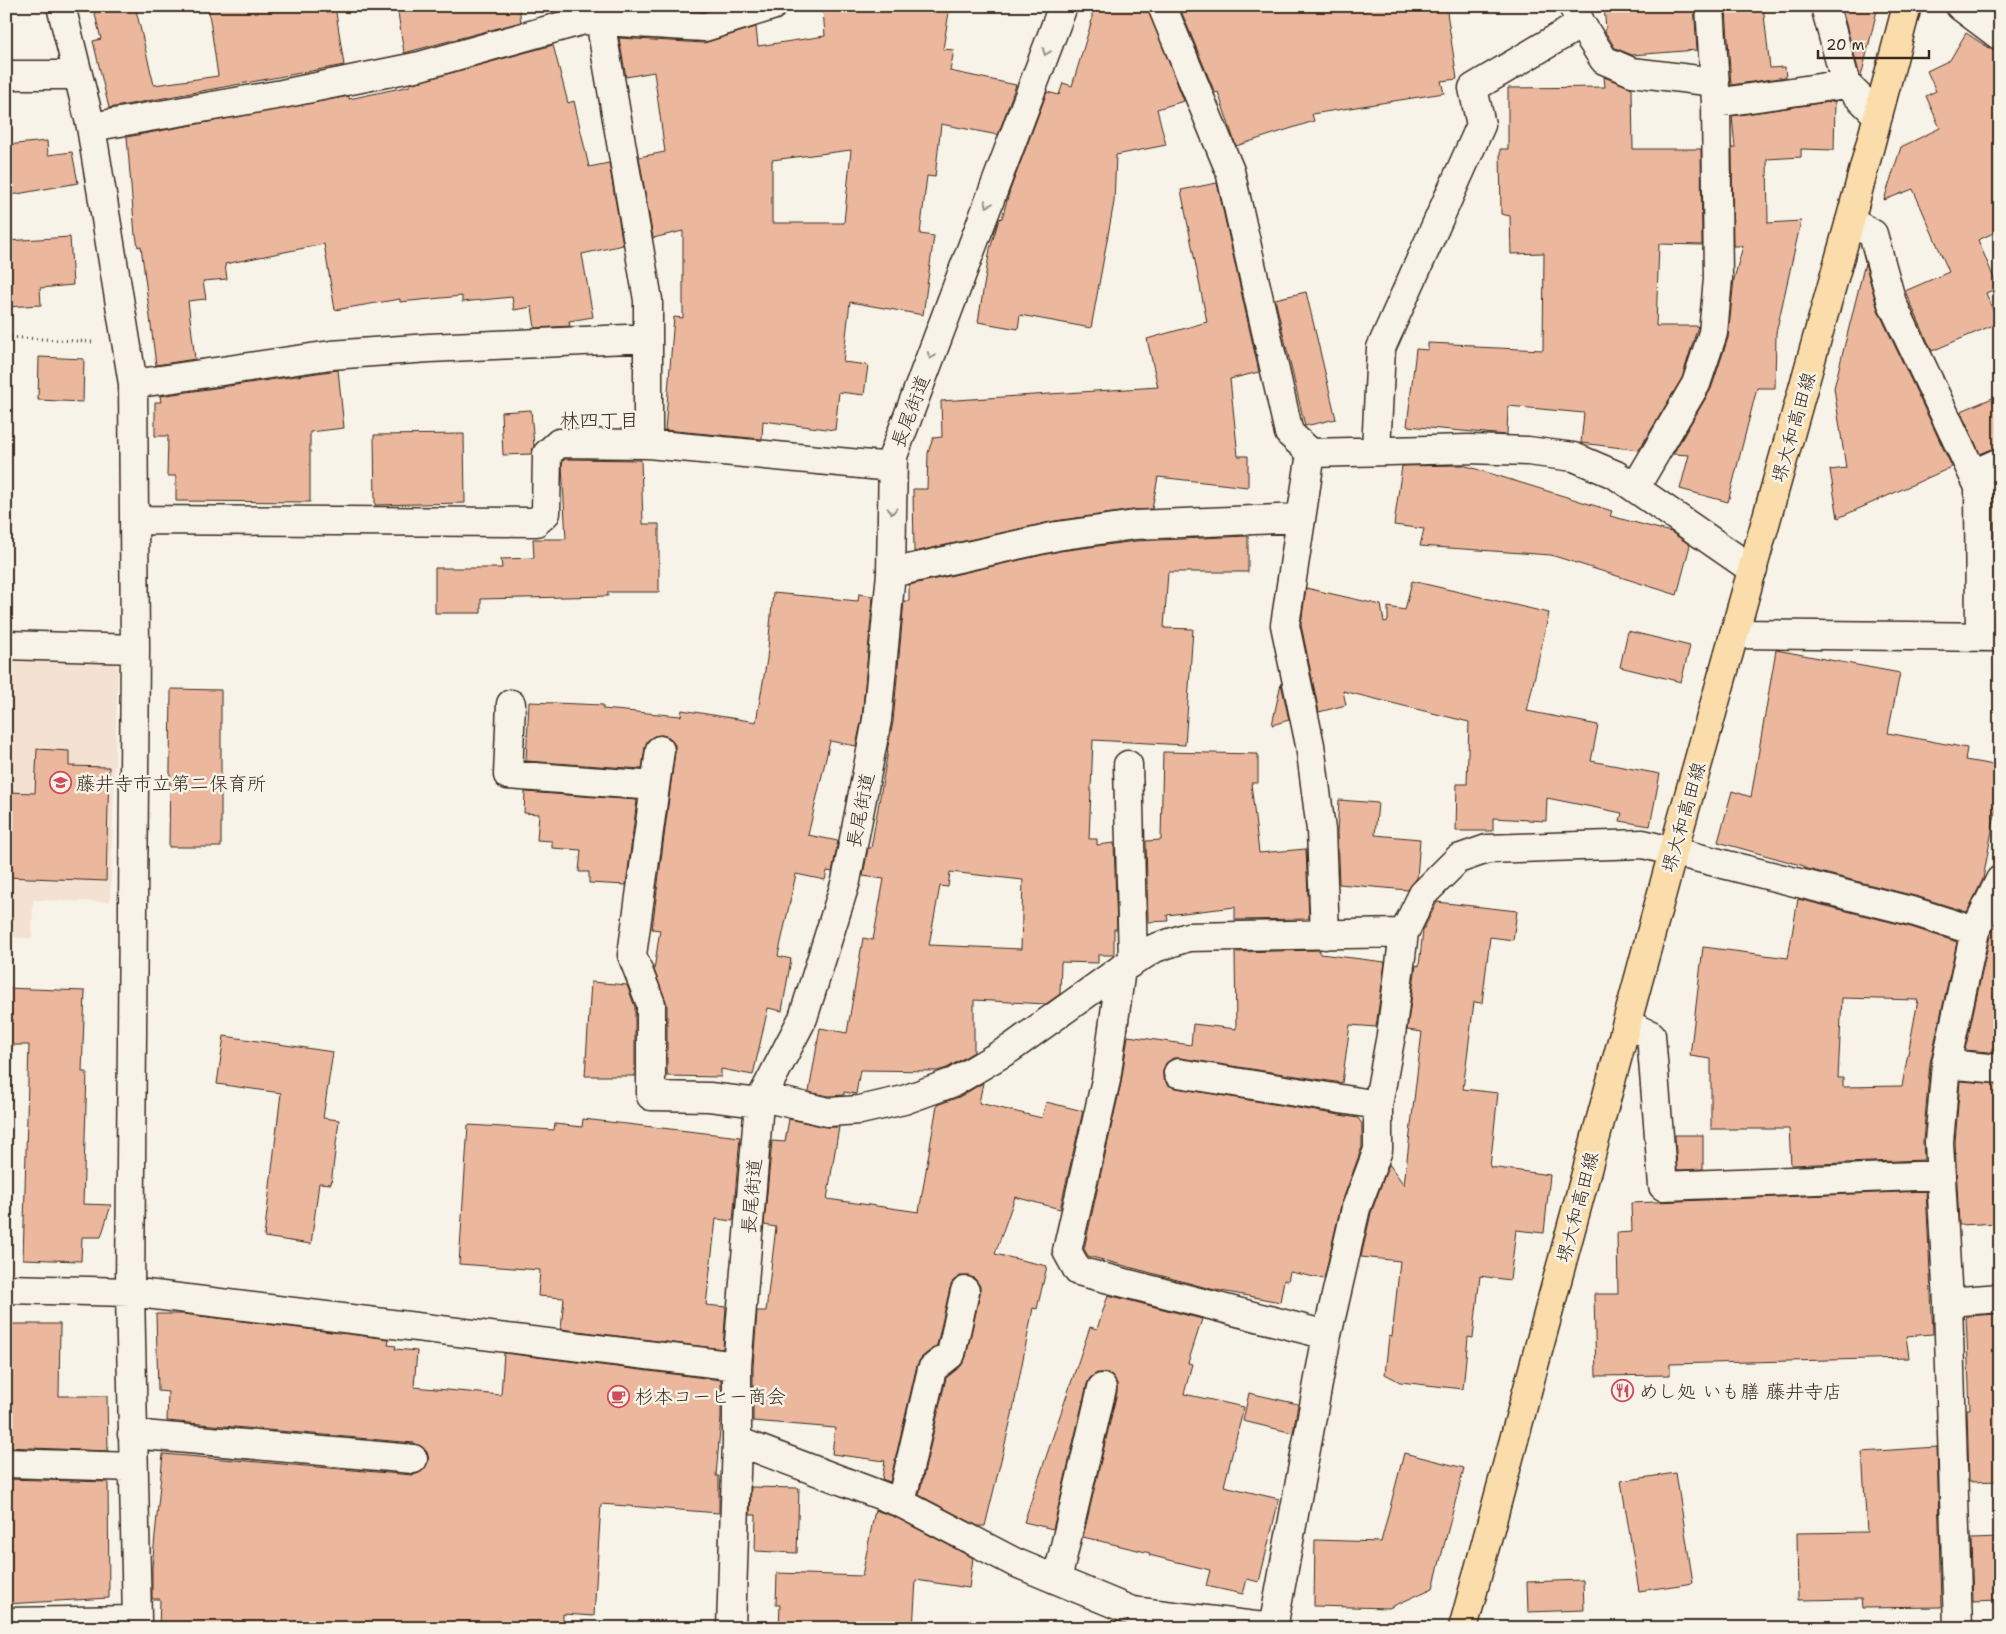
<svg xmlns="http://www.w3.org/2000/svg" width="2006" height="1634" viewBox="0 0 2006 1634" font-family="'Shantell Sans','Klee One',sans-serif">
  <rect width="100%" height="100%" fill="#f7f3e8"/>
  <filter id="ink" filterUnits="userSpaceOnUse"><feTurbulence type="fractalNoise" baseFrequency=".02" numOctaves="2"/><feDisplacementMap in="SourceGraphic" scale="10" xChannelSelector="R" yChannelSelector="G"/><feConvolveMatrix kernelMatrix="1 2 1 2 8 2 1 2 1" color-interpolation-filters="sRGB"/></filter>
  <g filter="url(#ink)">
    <path fill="#f3e1d2" d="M 6,656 L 107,659 L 118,667 L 110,902 L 33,900 L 32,938 L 6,937 Z"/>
    <path fill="#ebb89e" stroke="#3b2a1e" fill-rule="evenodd" d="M 93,6 L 135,6 L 154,85 L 218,76 L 208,6 L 335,6 L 344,65 L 109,108 L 93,41 L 101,39 Z
      M 397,6 L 519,6 L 521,22 L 404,53 Z
      M 617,6 L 719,6 L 703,11 Z
      M 827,6 L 950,6 L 943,49 L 954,50 L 950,71 L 1016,85 L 998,135 L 941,124 L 935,177 L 927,176 L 920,234 L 934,236 L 923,315 L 850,302 L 843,362 L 868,365 L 864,395 L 839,392 L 835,430 L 763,421 L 762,439 L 665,430 L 674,317 L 683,318 L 683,231 L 653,238 L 639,157 L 665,152 L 654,72 L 626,77 L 619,38 L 704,43 L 756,27 L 758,46 L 825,36 L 823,9 L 826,9 ZM 851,150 L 844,223 L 772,223 L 772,160 Z
      M 1092,6 L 1147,6 L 1184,101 L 1157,109 L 1166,145 L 1116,155 L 1114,202 L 1091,328 L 1020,315 L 1018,329 L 978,322 L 990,249 L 999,219 L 1002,218 L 1010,190 L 1047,92 L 1059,95 L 1063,83 L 1072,86 L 1092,20 Z
      M 1179,6 L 1446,6 L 1457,79 L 1441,81 L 1444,93 L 1312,114 L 1314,121 L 1236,146 L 1218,92 L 1215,93 Z
      M 1604,6 L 1694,6 L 1697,50 L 1632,55 L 1615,48 L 1604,30 L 1606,30 Z
      M 1746,6 L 1763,6 L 1770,68 L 1785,67 L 1786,77 L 1731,85 L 1726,9 Z
      M 1841,6 L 1878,6 L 1861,77 L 1860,76 Z
      M 1966,33 L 2000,55 L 2000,230 L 1978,240 L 1998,288 L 1986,293 L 1998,323 L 1932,351 L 1905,291 L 1949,272 L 1913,189 L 1884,200 L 1901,147 L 1940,128 L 1926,96 L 1936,91 L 1927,71 L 1950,60 Z
      M 553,45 L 568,103 L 574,101 L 589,167 L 609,163 L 623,245 L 582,254 L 593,317 L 569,321 L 570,326 L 535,328 L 532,307 L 514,310 L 512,297 L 462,302 L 462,296 L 400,302 L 400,299 L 335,310 L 324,244 L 225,264 L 227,279 L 203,281 L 206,299 L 188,301 L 195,359 L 156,365 L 141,246 L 138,247 L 136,235 L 135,235 L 127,137 L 349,96 L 349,99 L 410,86 L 410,84 Z
      M 1604,77 L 1632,88 L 1633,149 L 1701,149 L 1702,245 L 1659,244 L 1656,326 L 1698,326 L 1682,378 L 1639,450 L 1581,443 L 1584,413 L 1508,406 L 1507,435 L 1407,426 L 1416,349 L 1428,350 L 1428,343 L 1474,345 L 1474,347 L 1543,350 L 1544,253 L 1511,254 L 1510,216 L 1501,214 L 1500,149 L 1508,149 L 1508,88 L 1605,87 Z
      M 1835,101 L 1834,150 L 1801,149 L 1801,157 L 1767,159 L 1768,223 L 1801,221 L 1776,333 L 1775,388 L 1757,388 L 1728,502 L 1680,489 L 1689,455 L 1673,454 L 1711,389 L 1728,338 L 1734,279 L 1743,246 L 1733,246 L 1732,148 L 1735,148 L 1732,116 Z
      M 47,141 L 48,155 L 72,152 L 78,183 L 6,196 L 6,145 Z
      M 1217,183 L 1259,372 L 1230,379 L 1238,456 L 1248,456 L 1248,487 L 1158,477 L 1152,509 L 1133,510 L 1055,521 L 914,552 L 913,489 L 927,489 L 928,453 L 933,438 L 942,437 L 941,401 L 1158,387 L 1147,339 L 1207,322 L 1181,190 Z
      M 70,237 L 73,285 L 40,288 L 41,305 L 6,307 L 6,241 Z
      M 1865,263 L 1878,310 L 1952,467 L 1838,518 L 1830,470 L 1846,468 L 1834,388 Z
      M 1306,292 L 1336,419 L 1305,426 L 1275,299 Z
      M 39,357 L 84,359 L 83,402 L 38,400 Z
      M 338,370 L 344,428 L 310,432 L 310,502 L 176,501 L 176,476 L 167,476 L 168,436 L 155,436 L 155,402 L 161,402 L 160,396 Z
      M 2000,395 L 2000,446 L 1980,454 L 1961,411 Z
      M 531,410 L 534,446 L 531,454 L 503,455 L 501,412 Z
      M 464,434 L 465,503 L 375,505 L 374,435 Z
      M 565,459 L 641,460 L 643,524 L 659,524 L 659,592 L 608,592 L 608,596 L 481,599 L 481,613 L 435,613 L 435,568 L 502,568 L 501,559 L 534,558 L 533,539 L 566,539 L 562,465 L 563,461 Z
      M 1463,465 L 1612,511 L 1610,516 L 1671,532 L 1690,545 L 1677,595 L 1551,555 L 1420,546 L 1424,529 L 1394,525 L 1402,466 Z
      M 1248,536 L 1248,572 L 1168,572 L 1164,628 L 1193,629 L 1185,745 L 1093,740 L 1089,839 L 1097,839 L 1097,845 L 1114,843 L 1117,929 L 1114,929 L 1114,955 L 1098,955 L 1098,963 L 1061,962 L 1060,994 L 1046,1004 L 974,1000 L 974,1052 L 947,1068 L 937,1071 L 860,1070 L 856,1094 L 844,1092 L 844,1095 L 829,1096 L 809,1092 L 820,1028 L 847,1033 L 863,938 L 873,940 L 884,879 L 863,876 L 868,848 L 871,848 L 888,751 L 887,751 L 893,722 L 904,601 L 909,601 L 909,585 L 1060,551 L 1136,541 ZM 950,872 L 1023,880 L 1021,949 L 929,945 L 940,886 L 948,887 Z
      M 1412,581 L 1549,613 L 1527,711 L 1598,725 L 1591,761 L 1660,774 L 1650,826 L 1620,821 L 1622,813 L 1547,798 L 1546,821 L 1493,818 L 1493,831 L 1456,831 L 1457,784 L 1467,784 L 1469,722 L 1343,691 L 1346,705 L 1319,712 L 1301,625 L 1306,588 L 1381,605 L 1384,622 L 1388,621 L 1388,607 L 1405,610 Z
      M 773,593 L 858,601 L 859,594 L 873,596 L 862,718 L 856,746 L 830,741 L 808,835 L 838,841 L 832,872 L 827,871 L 825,880 L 796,874 L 778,956 L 791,959 L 782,1011 L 768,1008 L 753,1075 L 721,1069 L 721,1077 L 667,1076 L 667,1004 L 654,970 L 660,930 L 652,929 L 675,752 L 675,745 L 669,737 L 662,735 L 654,736 L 647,741 L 645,747 L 642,769 L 526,761 L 529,702 L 603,705 L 603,709 L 681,716 L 682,710 L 756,722 L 767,659 Z
      M 1628,631 L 1690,646 L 1681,682 L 1620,667 Z
      M 1776,650 L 1900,673 L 1888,733 L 1967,748 L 1965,760 L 2000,766 L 2000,787 L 1983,879 L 1967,912 L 1919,897 L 1804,868 L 1804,866 L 1718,842 L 1732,791 L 1751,797 Z
      M 1281,683 L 1289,720 L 1272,725 Z
      M 171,689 L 221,690 L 221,847 L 169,847 Z
      M 37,749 L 69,751 L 69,766 L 109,767 L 106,881 L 6,877 L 6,792 L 35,793 Z
      M 1163,752 L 1258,754 L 1258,783 L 1251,783 L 1259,853 L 1306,849 L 1309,919 L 1235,920 L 1235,907 L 1167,915 L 1168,921 L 1148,922 L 1146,841 L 1161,840 Z
      M 525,792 L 637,800 L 626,885 L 589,883 L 589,872 L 579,872 L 581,850 L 552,848 L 552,841 L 537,840 L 539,814 L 524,813 Z
      M 1339,800 L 1378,803 L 1375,835 L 1420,839 L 1417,878 L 1408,890 L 1339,884 L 1337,833 Z
      M 1798,899 L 1911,927 L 1957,942 L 1930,1063 L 1923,1141 L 1924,1160 L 1791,1165 L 1789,1129 L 1711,1129 L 1711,1059 L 1690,1056 L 1703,947 L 1788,958 ZM 1842,998 L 1918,1000 L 1902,1086 L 1843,1087 L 1843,1078 L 1838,1078 Z
      M 1437,902 L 1517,911 L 1513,940 L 1490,937 L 1482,1003 L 1474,1002 L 1463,1089 L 1498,1093 L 1490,1167 L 1550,1175 L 1544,1233 L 1516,1230 L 1510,1280 L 1480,1276 L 1473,1338 L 1468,1337 L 1463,1389 L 1400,1382 L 1385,1374 L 1389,1336 L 1392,1337 L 1400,1261 L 1361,1257 L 1371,1213 L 1389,1164 L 1404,1185 L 1422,1032 L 1407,1030 L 1416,965 L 1419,966 L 1423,930 Z
      M 1994,927 L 2000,927 L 2000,1053 L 1965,1050 L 1990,936 Z
      M 1320,950 L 1320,954 L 1385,962 L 1376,1027 L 1350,1025 L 1342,1083 L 1180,1058 L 1173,1058 L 1166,1063 L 1163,1071 L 1163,1078 L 1168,1085 L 1176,1088 L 1358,1118 L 1362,1124 L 1362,1147 L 1341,1205 L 1324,1279 L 1290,1272 L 1288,1281 L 1284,1280 L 1280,1302 L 1211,1289 L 1088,1256 L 1084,1249 L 1121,1083 L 1128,1036 L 1191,1045 L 1193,1024 L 1236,1029 L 1235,952 Z
      M 591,982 L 627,985 L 635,1007 L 635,1076 L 585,1076 Z
      M 6,988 L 85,991 L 82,1072 L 87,1072 L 83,1204 L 111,1205 L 101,1237 L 82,1237 L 81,1261 L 23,1259 L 29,1045 L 6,1045 Z
      M 224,1036 L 333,1052 L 323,1118 L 339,1120 L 331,1184 L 319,1183 L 311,1244 L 264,1237 L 281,1093 L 217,1084 Z
      M 1960,1081 L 2000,1084 L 2000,1223 L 1959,1225 L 1955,1142 Z
      M 983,1083 L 979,1103 L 1042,1118 L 1046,1102 L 1083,1111 L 1060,1209 L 1015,1197 L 995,1254 L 1047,1266 L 1037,1309 L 1033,1308 L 1012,1415 L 985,1526 L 978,1526 L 919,1495 L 946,1378 L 961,1366 L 966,1357 L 980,1294 L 980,1286 L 975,1279 L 969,1276 L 960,1276 L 953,1281 L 950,1288 L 937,1345 L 922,1357 L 917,1365 L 890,1482 L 882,1479 L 885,1461 L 832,1454 L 835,1428 L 753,1421 L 753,1367 L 757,1311 L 766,1311 L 776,1227 L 764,1225 L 772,1141 L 785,1142 L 789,1119 L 825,1127 L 839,1127 L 827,1199 L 919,1212 L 937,1105 L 959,1097 Z
      M 583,1119 L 740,1137 L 733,1221 L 716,1219 L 706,1305 L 726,1307 L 723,1349 L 561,1329 L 564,1298 L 538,1296 L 540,1270 L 459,1264 L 468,1125 L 554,1130 L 555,1124 L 582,1127 Z
      M 1675,1135 L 1703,1135 L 1703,1169 L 1677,1170 Z
      M 1926,1191 L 1933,1334 L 1906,1336 L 1909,1358 L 1670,1364 L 1670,1375 L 1596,1376 L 1594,1294 L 1618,1294 L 1617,1233 L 1632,1232 L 1631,1203 Z
      M 1108,1295 L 1202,1319 L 1188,1363 L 1192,1364 L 1184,1394 L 1244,1407 L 1224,1486 L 1279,1499 L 1259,1582 L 1247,1579 L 1243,1594 L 1206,1586 L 1210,1570 L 1149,1555 L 1150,1553 L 1083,1537 L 1117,1392 L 1117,1383 L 1112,1376 L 1106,1373 L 1097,1373 L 1090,1378 L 1087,1384 L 1053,1529 L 1024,1522 L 1090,1327 L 1097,1329 Z
      M 156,1314 L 183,1314 L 389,1339 L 388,1345 L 396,1346 L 395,1349 L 417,1351 L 414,1387 L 501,1395 L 504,1353 L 721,1380 L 721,1418 L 716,1476 L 719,1476 L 719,1513 L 601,1504 L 594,1616 L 563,1614 L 563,1628 L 159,1628 L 160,1599 L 152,1599 L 152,1567 L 163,1454 L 412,1475 L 419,1473 L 425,1468 L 429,1460 L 427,1452 L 422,1447 L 414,1443 L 167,1421 L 168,1392 L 158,1391 Z
      M 1997,1314 L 2000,1390 L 2000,1481 L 1969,1482 L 1967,1409 L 1970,1409 L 1966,1316 Z
      M 6,1324 L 60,1324 L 59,1396 L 107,1396 L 108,1451 L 6,1447 Z
      M 1249,1393 L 1298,1404 L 1293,1433 L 1243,1421 Z
      M 1937,1447 L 1941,1607 L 1862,1608 L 1861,1599 L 1798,1600 L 1797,1533 L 1867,1532 L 1862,1452 Z
      M 1404,1453 L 1464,1468 L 1433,1588 L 1389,1608 L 1314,1606 L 1315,1540 L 1381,1542 Z
      M 1676,1473 L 1693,1583 L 1639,1591 L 1621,1481 Z
      M 6,1479 L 108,1482 L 109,1598 L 6,1604 Z
      M 751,1487 L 799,1488 L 797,1553 L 755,1551 L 756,1515 L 750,1515 Z
      M 875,1510 L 895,1517 L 973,1558 L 969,1588 L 916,1580 L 913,1628 L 779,1628 L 780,1605 L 776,1605 L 777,1573 L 862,1576 Z
      M 2000,1538 L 2000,1601 L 1973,1602 L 1971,1539 Z
      M 1583,1580 L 1584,1610 L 1528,1612 L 1527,1582 Z"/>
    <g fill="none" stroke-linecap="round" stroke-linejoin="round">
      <defs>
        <path id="minor" d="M 1162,6 L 1230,171 L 1289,433 L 1311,453
          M 1825,6 L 1846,84
          M 1960,6 L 2000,36
          M 600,20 L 648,300 L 648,444
          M 1581,24 L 1604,60 L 1632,72 L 1715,82
          M 6,75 L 78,75
          M 1716,103 L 1846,84 L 1878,116
          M 91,127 L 282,94 L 420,66 L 584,20 L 705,27 L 772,6
          M 1850,221 L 1873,234 L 1892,303 L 1979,487 L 1980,637
          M 133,384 L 331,355 L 429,348 L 648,338
          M 1376,451 L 1381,348 L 1481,125 L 1473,88 L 1581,24 L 1573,6
          M 1973,474 L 2000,462
          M 1635,488 L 1696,384 L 1713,333 L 1718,279 L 1716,103 L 1710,6
          M 134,520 L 536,522 L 546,513 L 547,454 L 559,443 L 648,444 L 892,467
          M 891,573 L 1057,536 L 1135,525 L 1301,518
          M 1734,634 L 2000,637
          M 6,645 L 135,649
          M 511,704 L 508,775 L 655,786
          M 660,750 L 632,955 L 651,1004 L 651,1096 L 709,1097 L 759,1103
          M 1128,765 L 1133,961
          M 1325,935 L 1321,830 L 1310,745 L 1285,625 L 1311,453 L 1468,449 L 1528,451 L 1574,457 L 1616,475 L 1753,570
          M 1121,969 L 1106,1080 L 1067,1251 L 1078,1271 L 1327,1335
          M 1627,1024 L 1651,1035 L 1663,1186 L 1941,1175
          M 1946,1064 L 2000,1069
          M 1178,1073 L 1378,1105
          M 762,1097 L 828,1112 L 860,1110 L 904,1100 L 954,1082 L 1011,1048 L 1121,969 L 1155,948 L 1188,937 L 1404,933
          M 6,1289 L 130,1292 L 737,1366
          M 1948,1302 L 2000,1298
          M 132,1434 L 413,1459
          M 737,1441 L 901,1503 L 1014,1562 L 1132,1611 L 1272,1628
          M 6,1463 L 133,1467
          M 901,1503 L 932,1369 L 951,1354 L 965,1291
          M 1057,1580 L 1102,1388
          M 6,1622 L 137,1620 L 130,1292 L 135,649 L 133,384 L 91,127 L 61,6
          M 731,1628 L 737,1441 L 737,1366 L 759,1103 L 803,1018 L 846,881 L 877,720 L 891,573 L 893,456 L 1063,6
          M 1273,1628 L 1327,1335 L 1356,1208 L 1378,1150 L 1378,1105 L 1391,1035 L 1404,933 L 1423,894 L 1458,859 L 1487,849 L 1643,844 L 1915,912 L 1975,931
          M 1958,1628 L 1948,1302 L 1939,1142 L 1946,1064 L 1975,931 L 2000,880"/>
        <path id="major" d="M 1463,1628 L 1673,852 L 1850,221 L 1907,6"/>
      </defs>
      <use href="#minor" stroke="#3b2a1e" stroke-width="31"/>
      <use href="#major" stroke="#3b2a1e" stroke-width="31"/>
      <path stroke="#3b2a1e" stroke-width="3" stroke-dasharray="1 4" stroke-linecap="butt" d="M 6,337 L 93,342"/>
      <use href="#minor" stroke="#f7f3e8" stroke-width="28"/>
      <use href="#major" stroke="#fbddab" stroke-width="28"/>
    </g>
    <defs><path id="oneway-chevron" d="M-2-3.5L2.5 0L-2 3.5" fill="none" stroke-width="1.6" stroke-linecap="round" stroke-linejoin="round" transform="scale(1.25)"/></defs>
    <g stroke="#998e83">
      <use href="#oneway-chevron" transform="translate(1046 52) rotate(111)"/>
      <use href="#oneway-chevron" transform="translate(988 204) rotate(111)"/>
      <use href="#oneway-chevron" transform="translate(931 356) rotate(111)"/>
      <use href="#oneway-chevron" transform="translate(892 511) rotate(91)"/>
    </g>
  </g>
  <defs>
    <symbol id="school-ring" viewBox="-11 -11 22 22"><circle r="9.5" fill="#f7f3e8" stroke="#d1495b" stroke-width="1.5"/><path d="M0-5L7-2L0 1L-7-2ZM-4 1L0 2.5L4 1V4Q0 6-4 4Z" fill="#d1495b"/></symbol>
    <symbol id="restaurant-ring" viewBox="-11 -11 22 22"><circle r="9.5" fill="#f7f3e8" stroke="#d1495b" stroke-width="1.5"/><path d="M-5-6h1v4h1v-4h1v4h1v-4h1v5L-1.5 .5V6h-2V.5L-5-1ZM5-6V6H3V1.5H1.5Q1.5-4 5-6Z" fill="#d1495b"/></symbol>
    <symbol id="cafe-ring" viewBox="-11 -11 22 22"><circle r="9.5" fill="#f7f3e8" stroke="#d1495b" stroke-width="1.5"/><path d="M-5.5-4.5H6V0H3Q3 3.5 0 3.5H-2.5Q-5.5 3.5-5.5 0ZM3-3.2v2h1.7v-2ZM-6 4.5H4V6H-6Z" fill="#d1495b"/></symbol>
  </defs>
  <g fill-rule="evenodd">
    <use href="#school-ring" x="48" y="770" width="25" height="25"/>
    <use href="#restaurant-ring" x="1610" y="1378" width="25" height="25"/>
    <use href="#cafe-ring" x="606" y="1384" width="25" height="25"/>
  </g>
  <g text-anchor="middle" stroke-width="5" stroke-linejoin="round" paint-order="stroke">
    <g font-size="19" fill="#3b2a1e" stroke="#f7f3e8">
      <text transform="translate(910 411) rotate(-69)" y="7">長尾街道</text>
      <text transform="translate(1793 427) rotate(-74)" y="7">堺大和高田線</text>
      <text transform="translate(860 810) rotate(-79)" y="7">長尾街道</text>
      <text transform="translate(1683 817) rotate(-74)" y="7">堺大和高田線</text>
      <text transform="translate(751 1196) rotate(-85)" y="7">長尾街道</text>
      <text transform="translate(1577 1207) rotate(-75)" y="7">堺大和高田線</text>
    </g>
    <g font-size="19" fill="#3b2a1e" stroke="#f7f3e8" text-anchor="start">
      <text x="76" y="790">藤井寺市立第二保育所</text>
      <text x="1639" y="1398">めし処 いも膳 藤井寺店</text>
      <text x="635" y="1403">杉本コーヒー商会</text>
    </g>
    <g font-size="20" fill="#3b2a1e" stroke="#f7f3e8">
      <text x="599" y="427">林四丁目</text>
    </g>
  </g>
  <rect width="2006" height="1634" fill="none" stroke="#f7f3e8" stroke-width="25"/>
  <rect x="12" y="12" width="1981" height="1609" fill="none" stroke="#3b2a1e" stroke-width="2" filter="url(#ink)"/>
  <path d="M1818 50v8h111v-8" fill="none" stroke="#3b2a1e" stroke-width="2.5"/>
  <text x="1826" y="50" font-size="15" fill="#3b2a1e" stroke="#f7f3e8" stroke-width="4" paint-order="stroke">20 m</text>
</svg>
